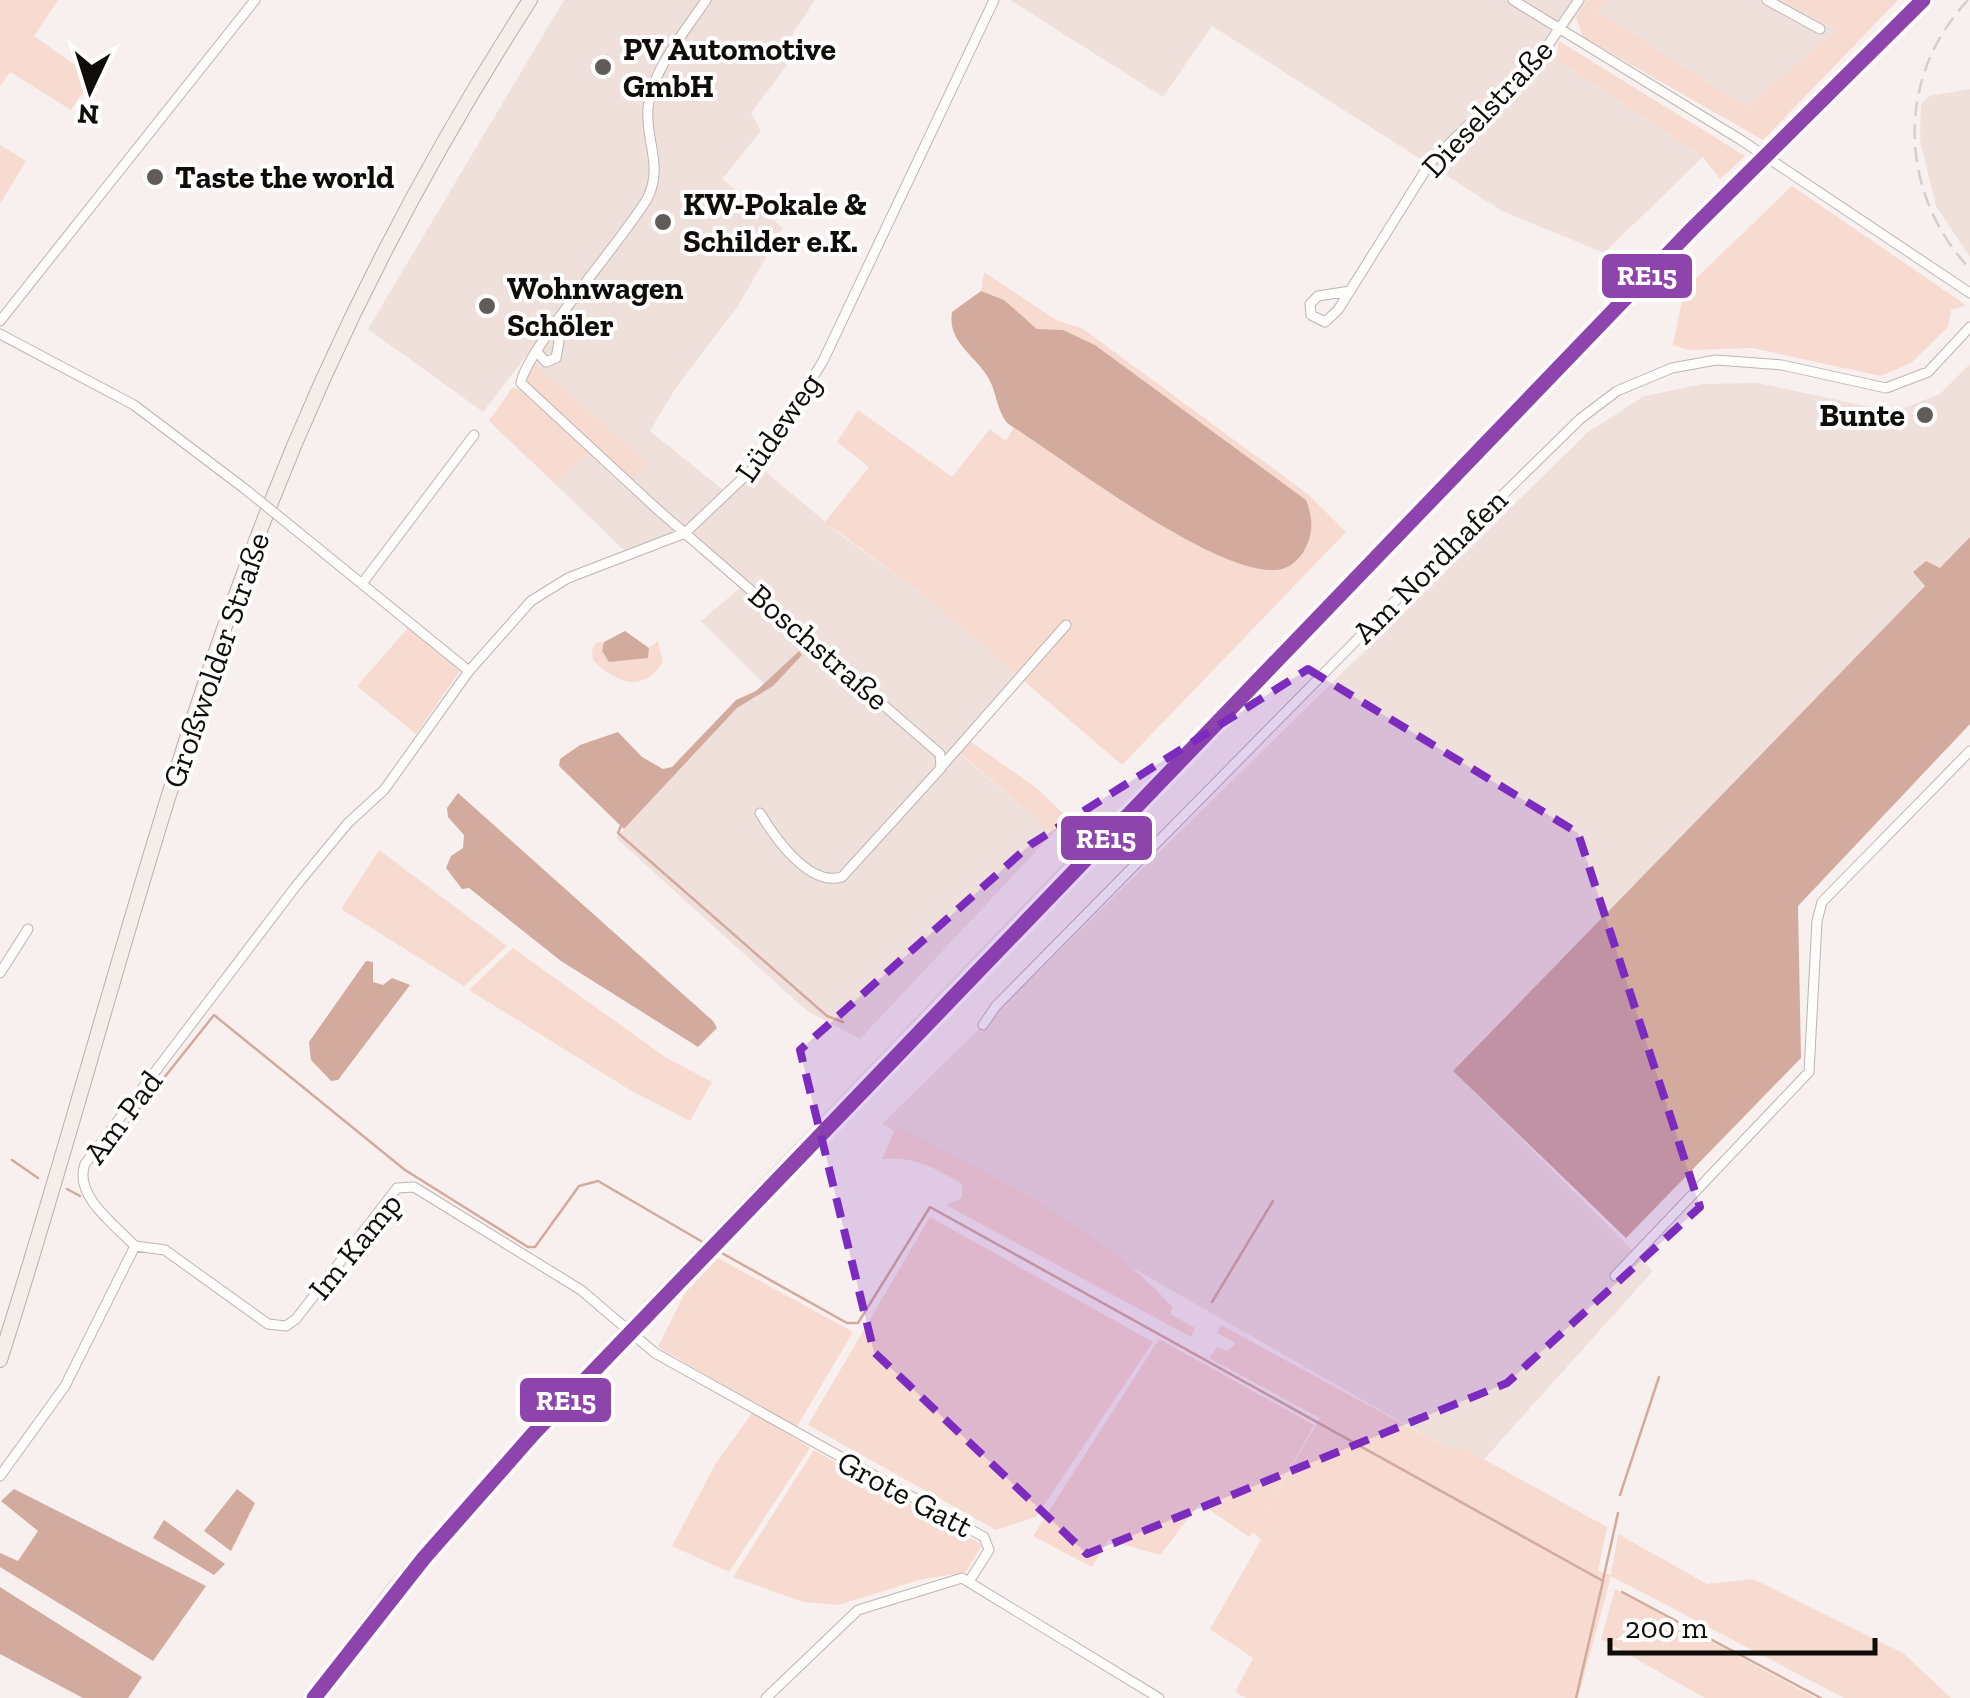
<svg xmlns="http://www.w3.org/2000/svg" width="1970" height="1698" viewBox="0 0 1970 1698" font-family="'Zilla Slab',serif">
  <rect width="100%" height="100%" fill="#f8f0ee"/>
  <path fill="#f0e0db" d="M 564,0 L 815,0 L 780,53 L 791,60 L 751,113 L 761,131 L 722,179 L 783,228 L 738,306 L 677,386 L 650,431 L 732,497 L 759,466 L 841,535 L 920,592 L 1024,681 L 960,754 L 1053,833 L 860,1039 L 807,1011 L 616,838 L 737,708 L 773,686 L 802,654 L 798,652 L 764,684 L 701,621 L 740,588 L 677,533 L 624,550 L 554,483 L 589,453 L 624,487 L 646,463 L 526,356 L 483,412 L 368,329 Z
    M 1010,0 L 1588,0 L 1555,46 L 1556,59 L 1703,157 L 1604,253 L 1502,211 L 1212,26 L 1163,97 Z
    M 1609,0 L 1783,0 L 1836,30 L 1746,107 L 1596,10 Z
    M 1970,89 L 1970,257 L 1936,206 L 1920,140 L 1921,104 L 1930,96 Z
    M 1970,364 L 1970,537 L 1940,569 L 1914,573 L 1925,586 L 1453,1071 L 1653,1271 L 1478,1466 L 882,1124 L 1587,433 L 1644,396 L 1703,384 L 1758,383 L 1894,412 L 1940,394 Z
    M 1113,811 L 1127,825 L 546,1431 L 404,1595 L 325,1698 L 302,1698 L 387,1584 L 532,1419 Z"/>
  <path fill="#f7dad0" d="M 0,0 L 58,0 L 34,36 L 93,78 L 71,110 L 10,72 L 0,86 Z
    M 1588,0 L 1609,0 L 1596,10 L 1746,107 L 1836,30 L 1783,0 L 1898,0 L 1763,140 L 1583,37 L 1576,17 Z
    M 1559,41 L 1745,156 L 1720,179 L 1703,157 L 1556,59 Z
    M 0,145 L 26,161 L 0,204 Z
    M 1792,186 L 1966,305 L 1951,310 L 1948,327 L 1911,363 L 1881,376 L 1752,348 L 1688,350 L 1673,345 L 1684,290 Z
    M 984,272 L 1056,320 L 1083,329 L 1309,495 L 1346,532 L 1122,765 L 920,592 L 825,522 L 869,467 L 837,442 L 858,410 L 952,477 L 990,429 L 1006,441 L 1014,427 L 1189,538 L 1306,500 L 1095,345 L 1063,330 L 1037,329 L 1004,300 L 981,291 Z
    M 534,363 L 647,463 L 632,479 L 536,396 L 525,380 Z
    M 512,388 L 519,389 L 589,453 L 554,483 L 489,421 Z
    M 408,628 L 461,669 L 416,734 L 357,686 Z
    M 658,641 L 663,662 C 643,694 615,683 593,660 L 592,649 L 597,642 L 604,642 L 602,651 L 648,658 L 649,648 Z
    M 971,742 L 1034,786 L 1067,817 L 1053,833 L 960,753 Z
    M 379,850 L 507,946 L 464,986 L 341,909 Z
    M 513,948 L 665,1057 L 712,1082 L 690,1121 L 630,1090 L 469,990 Z
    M 897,1125 C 988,1175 1104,1229 1173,1308 L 1170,1314 L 1195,1328 L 1191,1337 L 946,1205 L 962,1198 L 962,1184 C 936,1168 913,1156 882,1159 Z
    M 930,1217 L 1153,1342 L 1036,1517 L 996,1530 L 808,1425 Z
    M 718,1258 L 853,1332 L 796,1428 L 658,1347 L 685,1293 Z
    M 1221,1325 L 1449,1449 L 1464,1448 L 1607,1527 L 1598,1571 L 1611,1575 L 1618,1534 L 1707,1584 L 1753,1579 L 1903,1653 L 1951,1698 L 1844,1698 L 1611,1576 L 1578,1698 L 1246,1698 L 1235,1692 L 1253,1658 L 1210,1629 L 1261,1540 L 1253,1532 L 1249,1537 L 1200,1503 L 1160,1555 L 1108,1540 L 1092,1567 L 1033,1536 L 1159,1339 L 1314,1425 L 1259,1523 L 1320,1418 L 1209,1358 L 1217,1347 L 1227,1351 L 1236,1343 L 1217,1333 Z
    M 753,1412 L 810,1448 L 729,1572 L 672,1546 L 716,1463 Z
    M 814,1450 L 982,1545 L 966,1572 L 919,1580 L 838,1605 L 803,1602 L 733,1577 Z
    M 1615,1589 L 1815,1698 L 1705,1698 L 1601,1639 Z"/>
  <path fill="#d2aa9e" d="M 981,291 L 1004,300 L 1037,329 L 1063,330 L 1095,345 L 1306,500 C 1313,518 1314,533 1304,551 C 1297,562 1287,570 1274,570 C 1210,572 1065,460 1007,423 C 996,408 997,394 989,379 C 976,355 947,343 952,312 Z
    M 1970,537 L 1970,724 L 1798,906 L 1801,1058 L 1626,1238 L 1453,1071 L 1925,586 L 1913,572 L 1926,561 L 1940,568 Z
    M 625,631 L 649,648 L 648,658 L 609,662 L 602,651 L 604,642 Z
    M 799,651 L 802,655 L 773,686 L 737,708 L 624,829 L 559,766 L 560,759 L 580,745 L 618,732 L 642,757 L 663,769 L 672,767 L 736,700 L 756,691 Z
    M 458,793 L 713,1021 L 717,1028 L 698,1047 L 561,961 L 469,888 L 462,889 L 446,868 L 451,856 L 463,848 L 464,835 L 448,817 L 447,808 Z
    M 366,961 L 373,962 L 373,982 L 383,985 L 392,978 L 410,985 L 338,1080 L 331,1081 L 311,1060 L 309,1042 Z
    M 14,1489 L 206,1586 L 153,1661 L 0,1567 L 0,1553 L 18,1561 L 38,1531 L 1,1501 Z
    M 237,1489 L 255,1503 L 231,1551 L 204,1531 Z
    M 164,1520 L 225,1564 L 214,1575 L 153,1538 Z
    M 0,1587 L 142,1677 L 128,1698 L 83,1698 L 0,1654 Z"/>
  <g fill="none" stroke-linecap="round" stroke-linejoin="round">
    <path stroke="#d2aa9e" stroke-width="2.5" d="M 621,826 L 618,833 L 827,1016 L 843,1022
      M 105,1152 L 214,1015 L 405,1170 L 528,1247 L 535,1247 L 579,1186 L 598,1181 L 701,1241
      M 12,1160 L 38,1178
      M 67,1189 L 80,1196
      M 711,1247 L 847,1323 L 858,1323 L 930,1207 L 1603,1581 L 1576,1698
      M 1212,1302 L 1273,1201
      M 1620,1495 L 1659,1377
      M 1603,1580 L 1618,1513
      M 1622,1592 L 1821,1698"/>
    <defs>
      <path id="street" d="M 706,0 C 685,32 652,69 648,108 C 645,140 664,167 647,199 C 625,237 524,353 521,383 L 657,509 L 940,754 L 941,768 L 842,877 C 809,887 775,838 760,813
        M 1513,0 L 1741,140 L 1970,293
        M 1767,0 L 1820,29
        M 1350,291 L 1318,296 L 1310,304 L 1311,315 L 1325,322 L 1338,310 L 1430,163 L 1546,48 L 1579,0
        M 0,321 L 255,0
        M 0,334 L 134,405 L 245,489
        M 537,352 L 546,362 L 556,358 L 559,341 L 555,328
        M 292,527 L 469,671
        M 364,581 L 474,435
        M 942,766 L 1066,625
        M 0,973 L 28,929
        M 983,1025 L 996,1006 L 1403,593 L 1580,419 L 1617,391 L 1672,368 L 1716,360 L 1782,365 L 1886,388 L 1928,372 L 1970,327
        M 135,1246 C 115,1225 73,1195 85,1164 L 296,886 L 348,823 L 384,790 L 469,671 L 531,601 L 568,578 L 685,533 L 763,459 L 823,361 L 994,0
        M 135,1246 L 165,1250 L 268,1324 L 286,1326 L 296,1319 L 397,1188 L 414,1187 L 581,1290 L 655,1353 L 984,1537 L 989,1550 L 970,1580
        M 1615,1276 L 1809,1072 L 1817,921 L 1822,902 L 1970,751
        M 0,1476 L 65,1386 L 135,1246
        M 766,1698 L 858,1610 L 962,1578 L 1159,1698"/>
      <path id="primary" d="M 0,1360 C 91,1077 159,787 268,510 C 338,331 426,161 530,0"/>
    </defs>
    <use href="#street" stroke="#bbb5b4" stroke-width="11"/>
    <use href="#primary" stroke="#bdada8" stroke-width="16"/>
    <use href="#street" stroke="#fefdfc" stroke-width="9"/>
    <use href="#primary" stroke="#f5edea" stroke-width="14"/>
    <path stroke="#d2d0cf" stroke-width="2.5" stroke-dasharray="15 8" stroke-linecap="butt" d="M 1968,0 C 1895,78 1898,192 1970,269"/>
    <defs>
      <path id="street-bridge" d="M 245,489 L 292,527"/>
    </defs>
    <use href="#street-bridge" stroke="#bbb5b4" stroke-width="11" stroke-linecap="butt"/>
    <use href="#street-bridge" stroke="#fefdfc" stroke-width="9"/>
    <defs>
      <path id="rail-1" d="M 314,1698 L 424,1558 L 534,1433 L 1692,229 L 1923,0"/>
    </defs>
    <use href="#rail-1" stroke="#fff" stroke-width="22"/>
    <use href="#rail-1" stroke="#8e44ad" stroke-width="15"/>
  </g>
  <path fill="#7b2cbf" fill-opacity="0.2" stroke="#7b2cbf" stroke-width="8" stroke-dasharray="20 12" stroke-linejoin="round" d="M 1308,669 L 1578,833 L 1700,1207 L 1507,1383 L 1087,1554 L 874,1352 L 800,1050 L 1030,845 Z"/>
  <g fill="#615c5a" stroke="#fff" stroke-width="4">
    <circle cx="603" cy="67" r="10"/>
    <circle cx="155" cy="177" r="10"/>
    <circle cx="663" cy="222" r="10"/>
    <circle cx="487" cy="306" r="10"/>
    <circle cx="1925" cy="415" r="10"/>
  </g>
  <g text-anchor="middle" stroke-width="8" stroke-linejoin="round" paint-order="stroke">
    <g font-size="32" font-weight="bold" fill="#100c0a" stroke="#fff" text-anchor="start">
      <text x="623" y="60">PV Automotive<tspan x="623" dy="37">GmbH</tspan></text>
      <text x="175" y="188">Taste the world</text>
      <text x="683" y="215">KW-Pokale &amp;<tspan x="683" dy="37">Schilder e.K.</tspan></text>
      <text x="507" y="299">Wohnwagen<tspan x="507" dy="37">Schöler</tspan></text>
      <text x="1905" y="426" text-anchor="end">Bunte</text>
    </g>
    <g font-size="32" fill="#100c0a" stroke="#fff">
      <text transform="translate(1487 108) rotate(-47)" y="11">Dieselstraße</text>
      <text transform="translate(778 427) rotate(-55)" y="11">Lüdeweg</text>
      <text transform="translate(1430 566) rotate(-45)" y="11">Am Nordhafen</text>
      <text transform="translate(819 647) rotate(41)" y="11">Boschstraße</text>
      <text transform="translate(216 660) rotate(-71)" y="11">Großwolder Straße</text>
      <text transform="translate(123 1117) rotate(-53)" y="11">Am Pad</text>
      <text transform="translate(355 1246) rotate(-51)" y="11">Im Kamp</text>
      <text transform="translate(905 1494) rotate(28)" y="11">Grote Gatt</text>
    </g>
  </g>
  <g stroke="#fff" stroke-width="4">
    <rect x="1600" y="252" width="94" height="48" rx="10" fill="#8e44ad"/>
    <rect x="1059" y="814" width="95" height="48" rx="10" fill="#8e44ad"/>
    <rect x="518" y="1376" width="95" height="48" rx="10" fill="#8e44ad"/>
  </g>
  <g font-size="28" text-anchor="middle" font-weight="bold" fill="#fff">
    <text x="1647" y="285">RE15</text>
    <text x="1106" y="848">RE15</text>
    <text x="566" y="1410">RE15</text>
  </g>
  <g transform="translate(90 90) rotate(184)" stroke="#ffffff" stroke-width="8" paint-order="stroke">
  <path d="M0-8L18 38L0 25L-18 38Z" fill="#100c0a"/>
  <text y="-15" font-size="28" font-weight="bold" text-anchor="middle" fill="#100c0a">N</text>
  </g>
  <path d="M1610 1638v15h265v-15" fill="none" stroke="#100c0a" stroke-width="5"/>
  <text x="1625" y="1638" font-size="30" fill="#100c0a" stroke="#ffffff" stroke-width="8" paint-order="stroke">200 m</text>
</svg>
